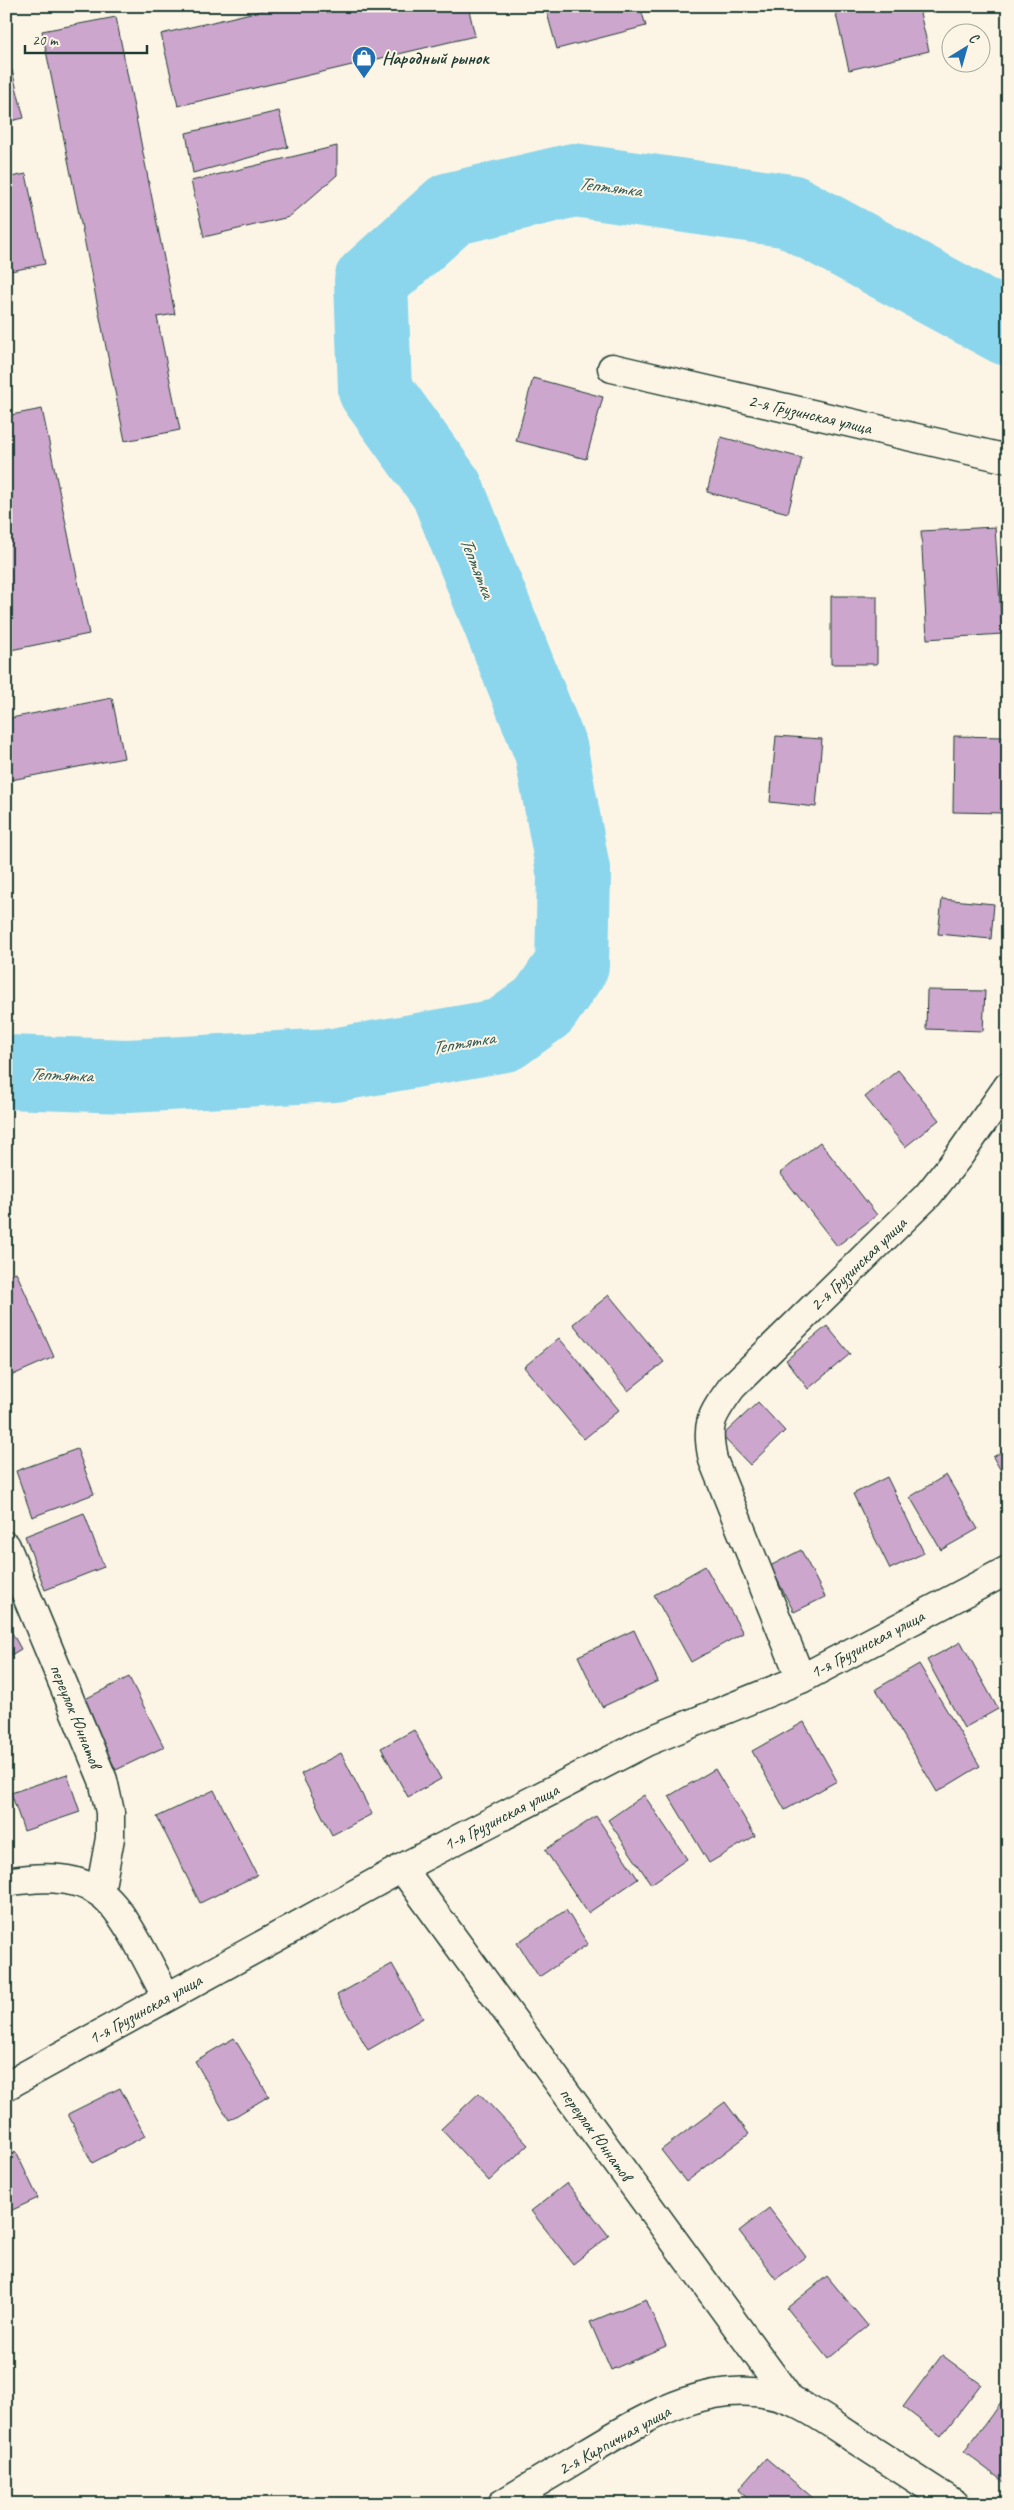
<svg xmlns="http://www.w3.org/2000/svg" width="1014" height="2510" viewBox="0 0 1014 2510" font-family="Caveat,sans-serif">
  <rect width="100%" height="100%" fill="#fcf5e5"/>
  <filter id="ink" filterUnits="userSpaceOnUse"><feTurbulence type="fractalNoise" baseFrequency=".02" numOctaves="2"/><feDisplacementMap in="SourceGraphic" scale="10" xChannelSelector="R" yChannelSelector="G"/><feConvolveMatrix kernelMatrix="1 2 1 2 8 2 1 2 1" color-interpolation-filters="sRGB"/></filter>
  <g filter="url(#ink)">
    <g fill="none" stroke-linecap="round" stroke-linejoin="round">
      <path stroke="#8bd6ec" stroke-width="74" d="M 6,1072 L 128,1076 L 334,1065 L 504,1035 L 544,1006 L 572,965 L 574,875 L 551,751 L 447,490 L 375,390 L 371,281 L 451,209 L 574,180 L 790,211 L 1008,329"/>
    </g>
    <path fill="#cca6cd" stroke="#1f3d34" d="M 281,6 L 468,6 L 475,36 L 178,106 L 161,34 Z
      M 545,6 L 640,6 L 646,26 L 557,49 Z
      M 834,6 L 947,6 L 920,13 L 929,51 L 849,70 Z
      M 116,17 L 175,314 L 157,317 L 180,430 L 125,441 L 42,31 Z
      M 6,47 L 24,118 L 6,122 Z
      M 279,111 L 288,147 L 193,173 L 186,133 Z
      M 337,146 L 337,175 L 289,217 L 204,237 L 191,181 Z
      M 26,174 L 45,264 L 6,272 L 6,178 Z
      M 533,378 L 603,397 L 586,459 L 516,441 Z
      M 42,409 L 89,634 L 6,651 L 6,416 Z
      M 721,437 L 802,458 L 788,513 L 707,492 Z
      M 995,527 L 1002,634 L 927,639 L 921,531 Z
      M 831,596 L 877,596 L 877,664 L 831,664 Z
      M 112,698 L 124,758 L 6,781 L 6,719 Z
      M 776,736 L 822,739 L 816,807 L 770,802 Z
      M 954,736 L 1005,737 L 1004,813 L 953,812 Z
      M 942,899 L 994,904 L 991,939 L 938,934 Z
      M 927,990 L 985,991 L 983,1031 L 926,1029 Z
      M 898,1070 L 939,1120 L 905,1147 L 865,1097 Z
      M 820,1142 L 877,1215 L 837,1246 L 780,1173 Z
      M 16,1272 L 54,1357 L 6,1378 L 6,1276 Z
      M 609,1295 L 664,1362 L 628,1391 L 573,1324 Z
      M 827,1326 L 850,1354 L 808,1389 L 786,1360 Z
      M 559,1338 L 619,1410 L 584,1439 L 524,1367 Z
      M 758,1402 L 785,1431 L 750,1465 L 722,1436 Z
      M 1008,1448 L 1008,1483 L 993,1457 Z
      M 77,1449 L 94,1494 L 32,1517 L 16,1471 Z
      M 946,1475 L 978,1529 L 941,1550 L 910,1497 Z
      M 887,1477 L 924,1553 L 890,1569 L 853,1494 Z
      M 84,1513 L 104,1567 L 45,1590 L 25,1536 Z
      M 801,1550 L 825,1597 L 794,1612 L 770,1566 Z
      M 705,1566 L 743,1633 L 691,1662 L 654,1595 Z
      M 6,1622 L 21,1649 L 6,1658 Z
      M 634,1630 L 658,1681 L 602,1707 L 578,1656 Z
      M 961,1642 L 998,1709 L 964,1728 L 927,1660 Z
      M 919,1664 L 980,1766 L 937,1792 L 876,1689 Z
      M 129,1677 L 164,1747 L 116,1770 L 81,1701 Z
      M 804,1722 L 837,1781 L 785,1810 L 752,1751 Z
      M 414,1730 L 441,1779 L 408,1797 L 381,1748 Z
      M 341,1753 L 372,1814 L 332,1835 L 301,1774 Z
      M 715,1769 L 755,1836 L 709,1863 L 669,1796 Z
      M 67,1774 L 80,1812 L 24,1831 L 11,1793 Z
      M 214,1790 L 257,1875 L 200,1903 L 157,1817 Z
      M 644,1795 L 687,1859 L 651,1884 L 608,1820 Z
      M 596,1816 L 638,1879 L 588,1913 L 545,1850 Z
      M 566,1910 L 588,1944 L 539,1977 L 517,1943 Z
      M 392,1964 L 423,2018 L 368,2050 L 337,1995 Z
      M 234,2038 L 269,2096 L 229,2120 L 195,2061 Z
      M 120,2088 L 145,2136 L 92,2163 L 68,2114 Z
      M 479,2093 L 528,2145 L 489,2181 L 441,2129 Z
      M 725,2102 L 749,2134 L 686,2182 L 661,2150 Z
      M 16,2152 L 38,2198 L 6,2213 L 6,2156 Z
      M 567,2183 L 609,2236 L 573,2264 L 531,2211 Z
      M 769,2208 L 806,2257 L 776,2279 L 739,2231 Z
      M 827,2276 L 868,2326 L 828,2359 L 787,2308 Z
      M 646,2299 L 666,2346 L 611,2370 L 590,2322 Z
      M 942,2355 L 981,2384 L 941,2436 L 903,2407 Z
      M 1007,2394 L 1008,2395 L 1008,2485 L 964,2452 Z
      M 766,2458 L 813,2498 L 808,2504 L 754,2504 L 738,2490 Z"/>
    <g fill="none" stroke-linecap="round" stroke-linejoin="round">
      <defs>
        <path id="minor" d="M 612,368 L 1008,459
          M 6,1546 L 103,1780 L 110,1812 L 110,1838 L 100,1892
          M 801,1679 L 713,1460 C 705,1424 711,1416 732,1387 L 928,1195 L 959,1156 L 1008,1086
          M 402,1868 L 791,2401
          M 6,1882 C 36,1877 73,1874 100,1893 C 125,1910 151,1969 166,1996
          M 6,2086 L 402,1868 L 646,1742 L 801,1679 L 1008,1570"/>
        <path id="secondary" d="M 502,2504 C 531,2486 560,2469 589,2451 C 649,2415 720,2372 791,2401 C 813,2410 833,2425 853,2438 C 887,2460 921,2482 955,2504"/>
      </defs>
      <use href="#minor" stroke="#1f3d34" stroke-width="31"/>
      <use href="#secondary" stroke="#1f3d34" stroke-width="31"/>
      <use href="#minor" stroke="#fcf5e5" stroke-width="28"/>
      <use href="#secondary" stroke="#fcf5e5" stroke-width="28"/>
    </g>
  </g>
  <defs>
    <symbol id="shop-pin" viewBox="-11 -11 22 30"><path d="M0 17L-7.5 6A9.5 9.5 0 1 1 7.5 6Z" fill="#1f6fb2" stroke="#fcf5e5"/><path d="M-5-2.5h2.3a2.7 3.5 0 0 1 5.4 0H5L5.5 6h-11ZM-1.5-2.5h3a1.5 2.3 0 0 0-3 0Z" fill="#fff"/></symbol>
  </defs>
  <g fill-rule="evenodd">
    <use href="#shop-pin" x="350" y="44" width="28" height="38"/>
  </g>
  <g text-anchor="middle" stroke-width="4" stroke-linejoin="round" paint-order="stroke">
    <g font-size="18" font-weight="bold" fill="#1f3d34" stroke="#fcf5e5" text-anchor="start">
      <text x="382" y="64">Народный рынок</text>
    </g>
    <g font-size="18" fill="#1f3d34" stroke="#fcf5e5">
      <text transform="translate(810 414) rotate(13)" y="6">2-я Грузинская улица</text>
      <text transform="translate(858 1264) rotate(-44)" y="6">2-я Грузинская улица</text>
      <text transform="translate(867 1644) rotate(-28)" y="6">1-я Грузинская улица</text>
      <text transform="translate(76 1716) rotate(68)" y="6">переулок Юннатов</text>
      <text transform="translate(501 1817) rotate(-27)" y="6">1-я Грузинская улица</text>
      <text transform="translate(145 2009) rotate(-29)" y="6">1-я Грузинская улица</text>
      <text transform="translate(596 2134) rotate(54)" y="6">переулок Юннатов</text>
      <text transform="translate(614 2440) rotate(-29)" y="6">2-я Кирпичная улица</text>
    </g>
    <g font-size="19" font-style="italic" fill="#355c59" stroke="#fcf5e5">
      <text transform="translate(610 186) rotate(7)" y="7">Тептятка</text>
      <text transform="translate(478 567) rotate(68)" y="7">Тептятка</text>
      <text transform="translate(463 1042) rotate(-10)" y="7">Тептятка</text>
      <text transform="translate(61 1074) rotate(2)" y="7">Тептятка</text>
    </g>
  </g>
  <rect width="1014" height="2510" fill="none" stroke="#fcf5e5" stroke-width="25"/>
  <rect x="12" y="12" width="989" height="2485" fill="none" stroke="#1f3d34" stroke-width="2" filter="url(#ink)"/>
  <g transform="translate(966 48) rotate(37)"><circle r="24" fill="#fcf5e5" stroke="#a4ab9e"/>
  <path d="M0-4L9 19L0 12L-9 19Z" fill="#1f6fb2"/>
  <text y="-8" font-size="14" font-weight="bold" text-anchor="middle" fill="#1f3d34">С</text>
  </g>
  <path d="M25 45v8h122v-8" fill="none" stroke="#1f3d34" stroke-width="2.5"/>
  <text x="32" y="45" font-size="15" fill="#1f3d34" stroke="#fcf5e5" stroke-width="4" paint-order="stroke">20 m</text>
</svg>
